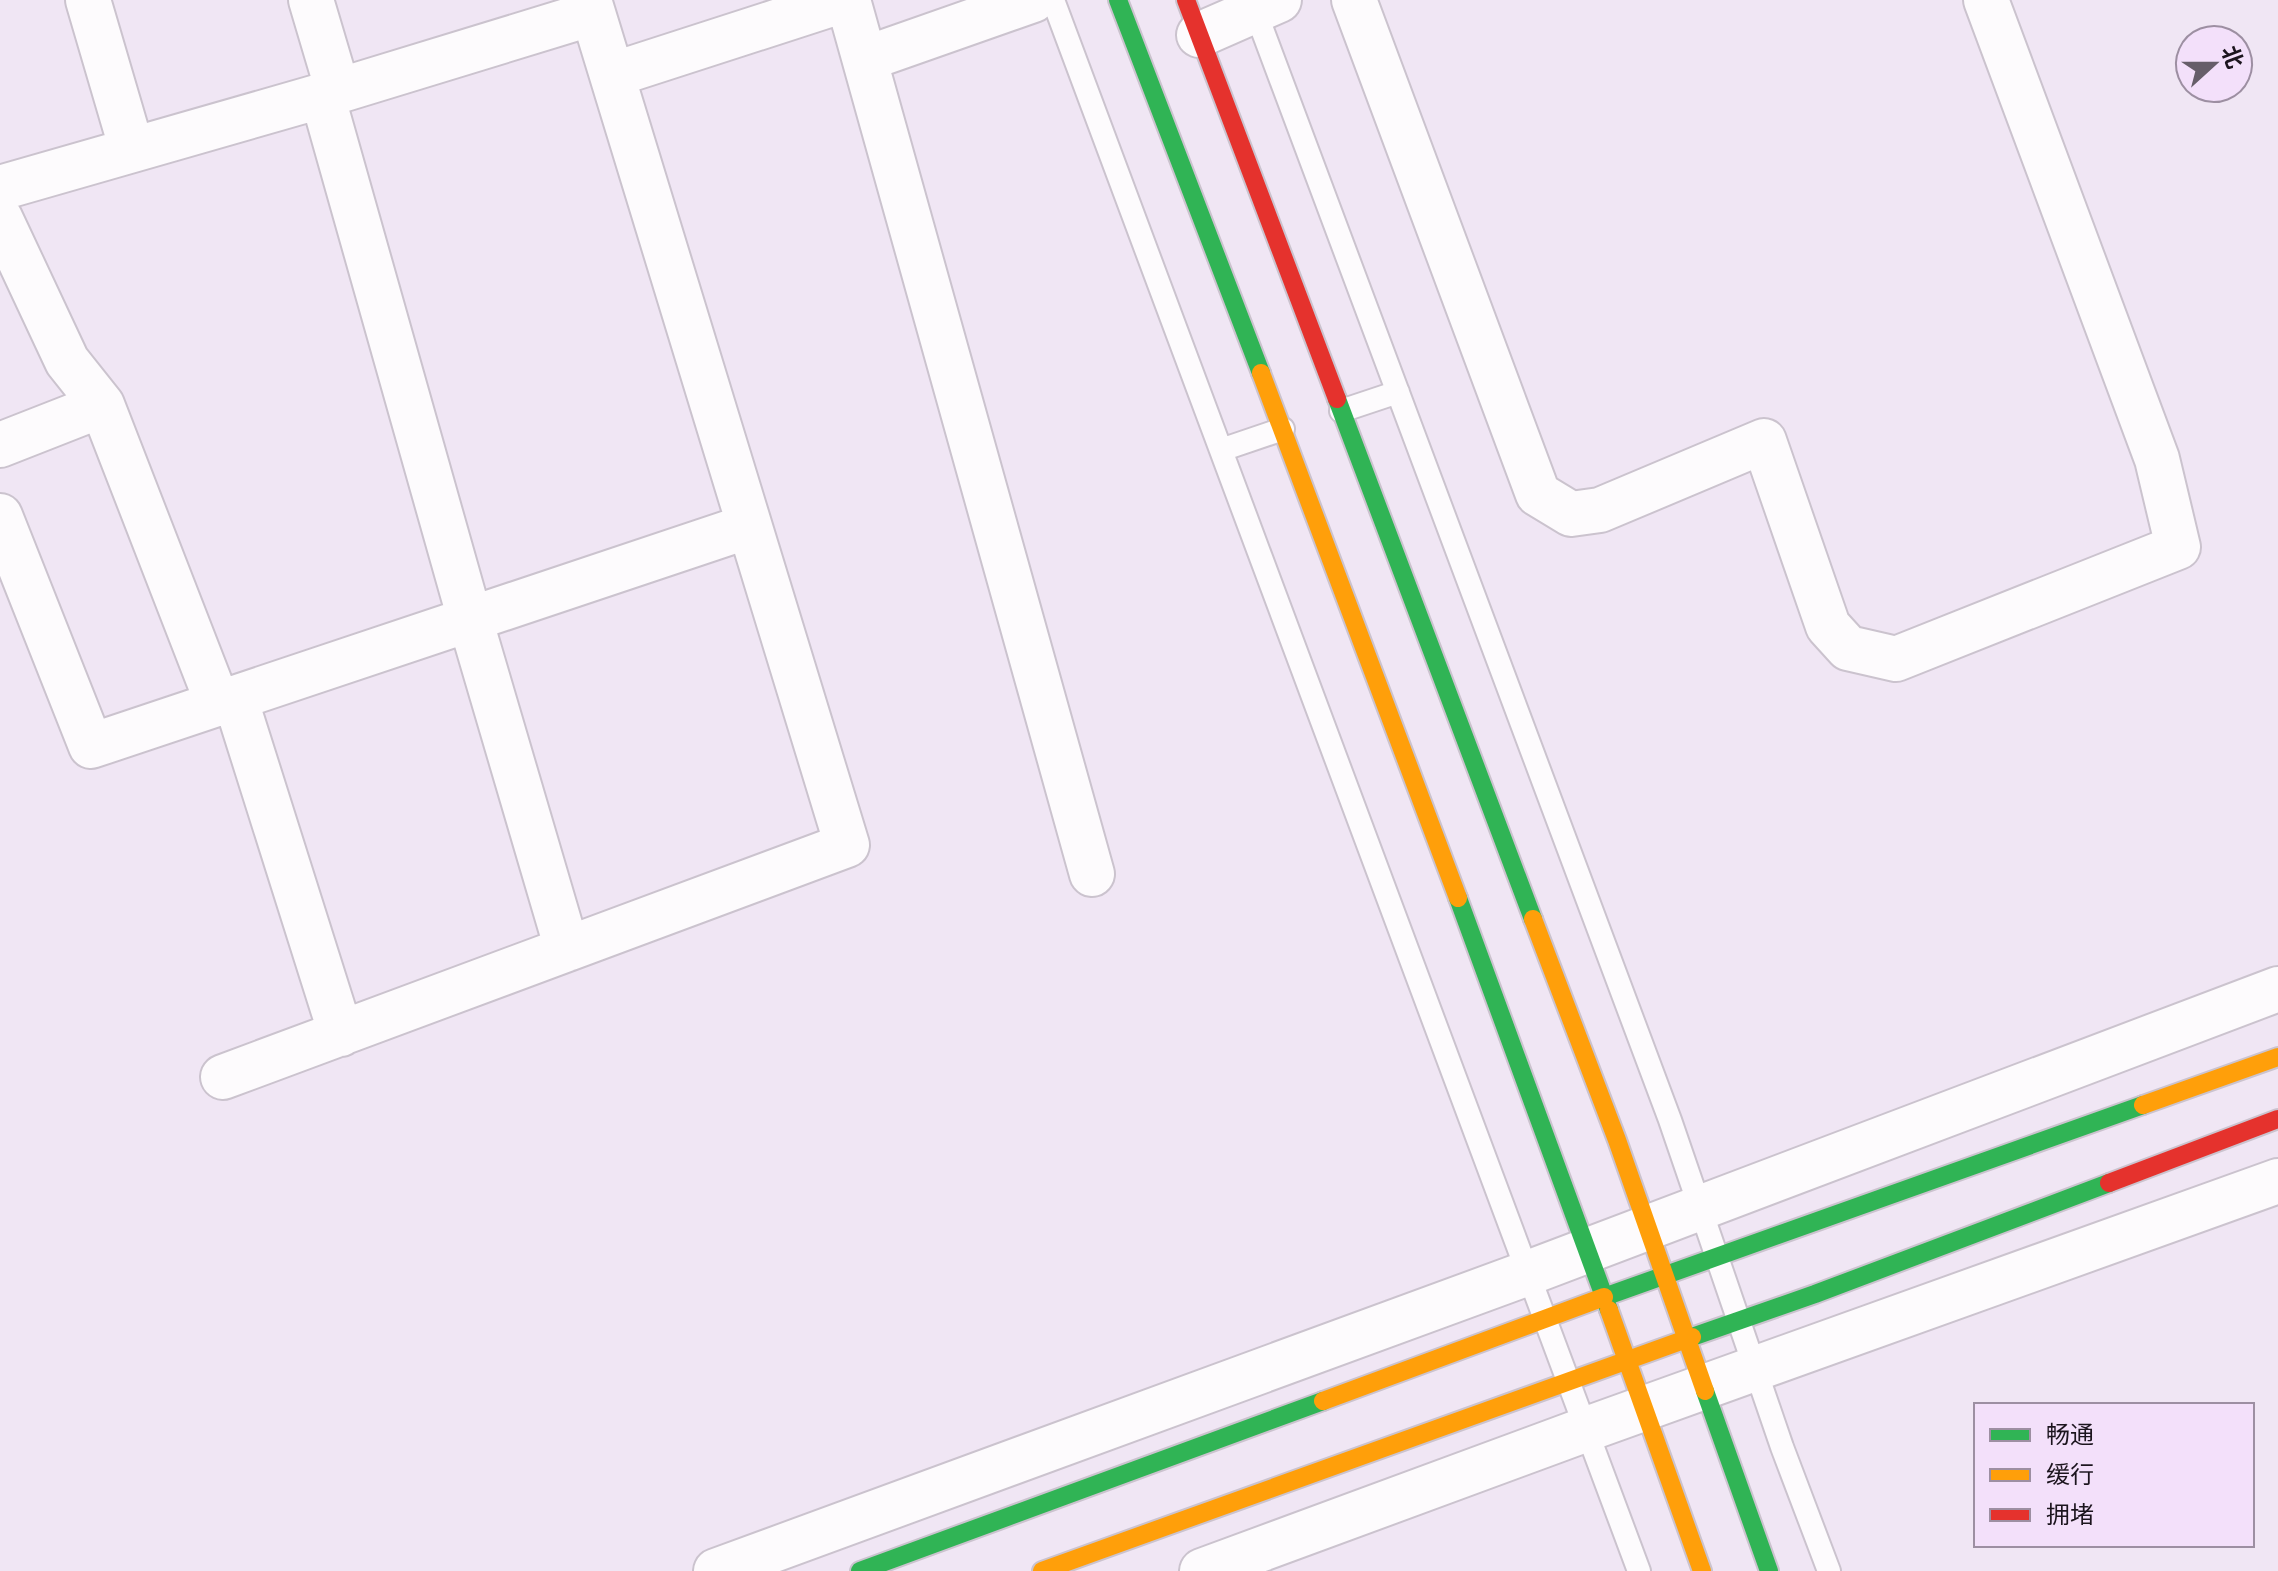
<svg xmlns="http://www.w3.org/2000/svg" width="2278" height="1571" viewBox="0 0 2278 1571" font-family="Rubik,'Noto Sans SC',sans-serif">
  <rect width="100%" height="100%" fill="#f0e6f4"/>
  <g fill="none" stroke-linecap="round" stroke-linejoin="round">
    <defs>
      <path id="lane" d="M 1053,0 L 1639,1571
        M 1253,5 L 1670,1120 L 1782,1447 L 1829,1571
        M 1341,411 L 1398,392
        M 1221,450 L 1283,429"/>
      <path id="street" d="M 88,0 L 132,150
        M 311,0 L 338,91
        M 848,0 L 1092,874
        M 1354,0 L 1538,494 L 1571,514 L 1600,510 L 1764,441 L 1828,626 L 1848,648 L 1896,659 L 2178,547 L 2157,459 L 1986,0
        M 1199,35 L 1279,0
        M 865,59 L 1033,0
        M 612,75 L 844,0
        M 322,95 L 470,619 L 567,949
        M 0,188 L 338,91 L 593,13
        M 0,218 L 67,361 L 102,405 L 218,704
        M 0,445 L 102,405
        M 0,516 L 91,746 L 749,526
        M 235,698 L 341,1034
        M 223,1077 L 847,845 L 589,0
        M 716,1571 L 1528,1273 L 2278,989
        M 1202,1571 L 1587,1429 L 2278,1181"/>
      <path id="fast" d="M 1118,0 L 1261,373
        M 1337,399 L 1533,919
        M 1458,898 L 1609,1310
        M 1604,1297 L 2143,1105
        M 1692,1337 L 1815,1294 L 2109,1183
        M 1705,1391 L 1769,1571
        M 860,1571 L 1323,1401"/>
      <path id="slow" d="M 1261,373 L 1458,898
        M 1533,919 L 1617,1140 L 1705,1391
        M 2143,1105 L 2278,1057
        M 1609,1310 L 1702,1571
        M 1323,1401 L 1604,1297
        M 1042,1571 L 1692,1337"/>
      <path id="jam" d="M 1186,0 L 1337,399
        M 2109,1183 L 2278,1119"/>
    </defs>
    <use href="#lane" stroke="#cbc3ce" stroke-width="26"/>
    <use href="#street" stroke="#cbc3ce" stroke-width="48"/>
    <use href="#fast" stroke="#cbc3ce" stroke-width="22"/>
    <use href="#slow" stroke="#cbc3ce" stroke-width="22"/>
    <use href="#jam" stroke="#cbc3ce" stroke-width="22"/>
    <use href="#lane" stroke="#fdfbfd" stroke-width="22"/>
    <use href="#street" stroke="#fdfbfd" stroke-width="44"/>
    <use href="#fast" stroke="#30b455" stroke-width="18"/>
    <use href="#slow" stroke="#ff9f0a" stroke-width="18"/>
    <use href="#jam" stroke="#e5322d" stroke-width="18"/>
  </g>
  <rect x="1974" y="1403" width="280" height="144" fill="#f3e0fa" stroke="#9d8fa2" stroke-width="2"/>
  <rect x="1990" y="1429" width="40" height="12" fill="#30b455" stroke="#9d8fa2" stroke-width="2"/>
  <text x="2046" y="1443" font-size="24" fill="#1c151e">畅通</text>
  <rect x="1990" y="1469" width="40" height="12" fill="#ff9f0a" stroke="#9d8fa2" stroke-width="2"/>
  <text x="2046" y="1483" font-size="24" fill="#1c151e">缓行</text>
  <rect x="1990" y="1509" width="40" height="12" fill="#e5322d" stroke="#9d8fa2" stroke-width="2"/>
  <text x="2046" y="1523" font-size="24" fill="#1c151e">拥堵</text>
  <g transform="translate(2214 64) rotate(69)"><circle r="38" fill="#f3e0fa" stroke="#9d8fa2" stroke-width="2"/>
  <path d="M0-6L14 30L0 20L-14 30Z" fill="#665e69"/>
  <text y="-12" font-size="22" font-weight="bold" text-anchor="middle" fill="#1c151e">北</text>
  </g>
</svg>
